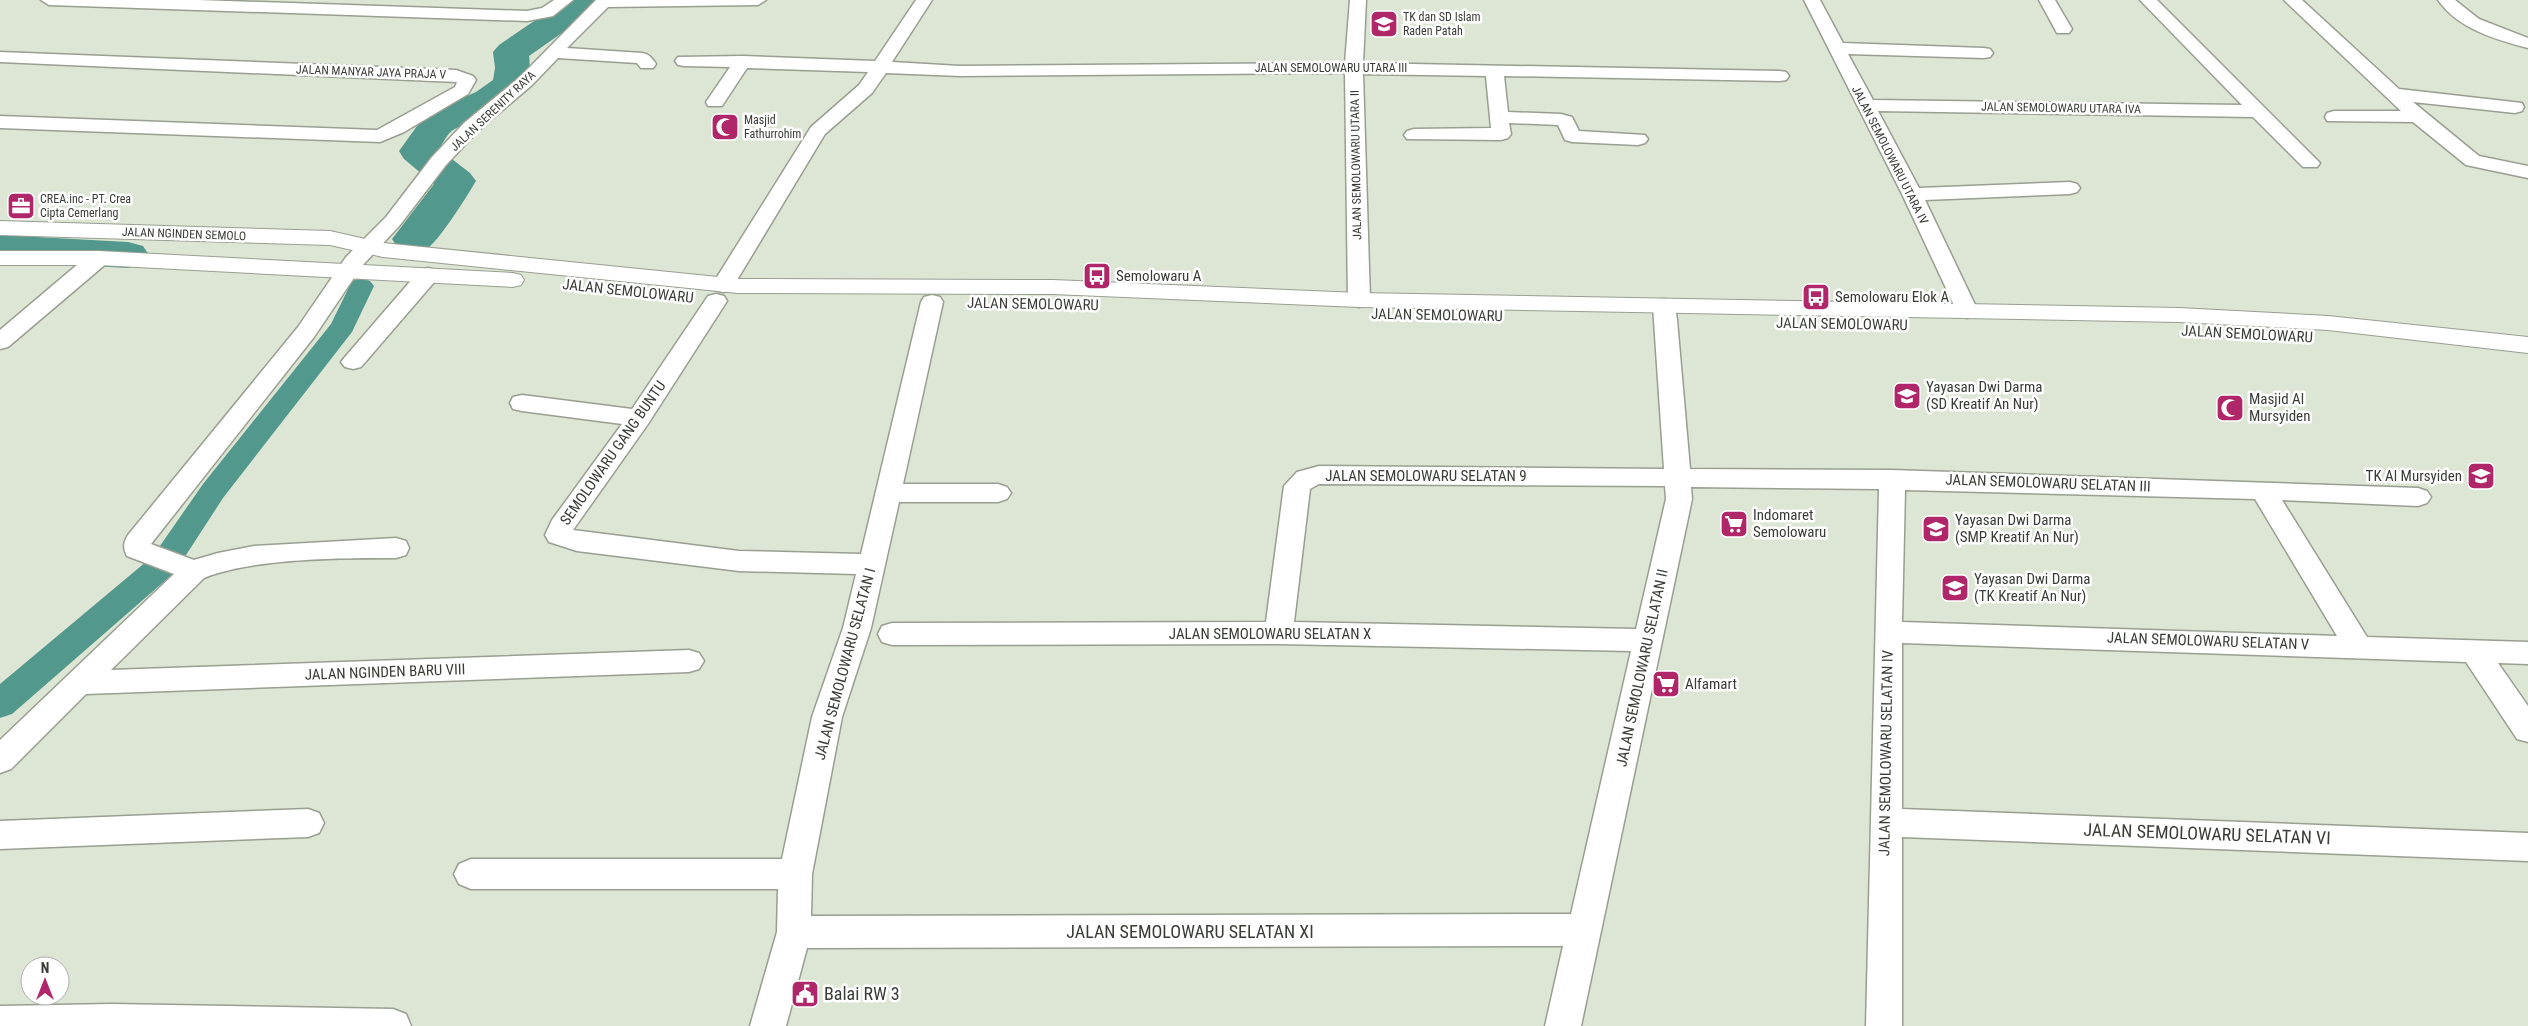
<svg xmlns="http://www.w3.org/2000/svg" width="2528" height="1026" viewBox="0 0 2528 1026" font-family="'Roboto Condensed',sans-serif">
  <rect width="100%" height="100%" fill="#dde5d5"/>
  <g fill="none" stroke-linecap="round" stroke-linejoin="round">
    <path fill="#52988c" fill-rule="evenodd" d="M 361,278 L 370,281 L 374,286 L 352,332 L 223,498 L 175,572 L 12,714 L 0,718 L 0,684 L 153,556 L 203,484 L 331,324 L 352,281 Z"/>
    <path fill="#52988c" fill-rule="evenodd" d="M 565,0 L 604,0 L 599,7 L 529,56 C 536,107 487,110 453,130 C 447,134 443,143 439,149 L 470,173 L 476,181 C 467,196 441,238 428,248 C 419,254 407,250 398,248 L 392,239 L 434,184 L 404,159 L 399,151 L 425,115 L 476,92 L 493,80 L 495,68 L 493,52 L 499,45 Z
      M 0,235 L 128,242 L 143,246 L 149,255 L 143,264 L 128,268 L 0,261 Z"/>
    <defs>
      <path id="minor" d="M 41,0 L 198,0 L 527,11 L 542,8 L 554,0 L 573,0 L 553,16 L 527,21 L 49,5 Z
        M 596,0 L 766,0 L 758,5 L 608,7 L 567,48 L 642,53 C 649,54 652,58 656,64 L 653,68 L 641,68 L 637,63 L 558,58 L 532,85 L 478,131 L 446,165 L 400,225 L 362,266 L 314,337 L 151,544 L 194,560 L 218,553 L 254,546 L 396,538 L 406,541 L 409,548 L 406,555 L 396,558 C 341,558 254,558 204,578 L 111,670 L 689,650 L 699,653 L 704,661 L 699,669 L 689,672 L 86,694 L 11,769 L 0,773 L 0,740 L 174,574 L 127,556 C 123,548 123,543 128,535 L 298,327 L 346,257 L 386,217 L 432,157 L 464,123 L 520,77 Z
        M 916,0 L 932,0 L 892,62 L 960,66 L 1345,63 L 1350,0 L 1366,0 L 1363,63 L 1780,71 L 1786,72 L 1789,76 L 1786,80 L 1780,81 L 1504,76 L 1508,112 L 1561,114 L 1572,117 L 1579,131 L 1645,135 L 1648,139 L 1645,143 L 1638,145 L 1572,142 L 1565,140 L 1558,125 L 1509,123 L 1511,134 L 1508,138 L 1501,140 L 1407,139 L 1404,135 L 1407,131 L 1414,129 L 1491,128 L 1486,76 L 1363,74 L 1370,300 L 1367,305 L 1359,307 L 1351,305 L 1348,300 L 1345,73 L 960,76 L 886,73 L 872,93 L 825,134 L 731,290 L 723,292 L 715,290 L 712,285 L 811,127 L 859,85 L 868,72 L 747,68 L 722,106 L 708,106 L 706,102 L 730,67 L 684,66 L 678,65 L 675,61 L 678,57 L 743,56 L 875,61 Z
        M 1804,0 L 1820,0 L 1843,43 L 1984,48 L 1990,49 L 1993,53 L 1990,57 L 1984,58 L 1848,54 L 1873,100 L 2242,105 L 2140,0 L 2157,0 L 2320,163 L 2317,167 L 2303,167 L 2253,117 L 1878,111 L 1919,188 L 2070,182 L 2077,184 L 2080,188 L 2077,192 L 2070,194 L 1925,200 L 1978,311 L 1975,316 L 1967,318 L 1959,316 L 1902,194 Z
        M 2039,0 L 2055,0 L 2072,29 L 2069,33 L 2057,33 Z
        M 2284,0 L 2302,0 L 2399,89 L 2522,103 L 2524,107 L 2522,111 L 2515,113 L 2413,102 L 2479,156 L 2528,166 L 2528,178 L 2466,165 L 2413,122 L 2327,121 L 2325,117 L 2327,113 L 2334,111 L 2401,111 Z
        M 2438,0 L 2455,0 L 2479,19 L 2528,38 L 2528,48 C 2496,40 2457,28 2438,0 Z
        M 0,52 L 456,70 L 473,76 L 476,80 L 468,94 L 404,132 L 380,142 L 0,128 L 0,116 L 377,130 L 455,87 L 457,82 L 0,62 Z
        M 99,252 L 107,253 L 110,258 L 107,263 L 8,347 L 0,349 L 0,330 L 91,253 Z
        M 428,268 L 436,270 L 439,275 L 436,280 L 361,367 L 353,369 L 345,367 L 341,362 L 345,357 L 420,270 Z
        M 716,294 L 724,296 L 727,301 L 648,424 L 573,530 L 739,551 L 861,554 L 921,302 L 924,297 L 932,295 L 940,297 L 943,302 L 903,484 L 998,484 L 1007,487 L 1011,493 L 1007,499 L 998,502 L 899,502 L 871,628 L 842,717 L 812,874 L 811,916 L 1571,914 L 1631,651 L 1279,644 L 892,645 L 882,642 L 878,634 L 882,626 L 892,623 L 1266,622 L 1284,486 L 1297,472 L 1319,466 L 1664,469 L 1653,306 L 1656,301 L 1664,299 L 1672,301 L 1675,306 L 1677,320 L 1690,469 L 1892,470 L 2418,488 L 2427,491 L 2431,497 L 2427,503 L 2418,506 L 2282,500 L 2367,637 L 2528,642 L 2528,664 L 2498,663 L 2528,706 L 2528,742 L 2517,739 L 2466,662 L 1902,643 L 1902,809 L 2528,833 L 2528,861 L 1902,837 L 1902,1026 L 1866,1026 L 1879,489 L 1691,487 L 1692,499 L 1581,1026 L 1545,1026 L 1563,946 L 807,948 L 786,1026 L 750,1026 L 777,932 L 778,889 L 471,889 L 459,884 L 454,874 L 459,864 L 471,859 L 782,859 L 812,717 L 843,628 L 856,574 L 739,571 L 577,551 L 549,542 L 545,535 L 552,520 L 622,424 L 522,411 L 513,409 L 510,403 L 513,397 L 522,395 L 632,409 L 708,296 ZM 1319,484 L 1665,486 L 1666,499 L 1636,629 L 1294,622 L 1310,489 ZM 1905,490 L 2255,499 L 2337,636 L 1902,622 Z
        M 308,809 L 319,813 L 324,823 L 319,833 L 308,837 L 0,849 L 0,821 Z
        M 112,1004 L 393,1009 L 406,1014 L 411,1026 L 0,1026 L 0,1006 Z"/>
      <path id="secondary" d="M 0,221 L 330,231 L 383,243 L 738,279 L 1053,280 L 1359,293 L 2179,308 L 2328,316 L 2528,337 L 2528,353 L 2328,330 L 2179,322 L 1359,307 L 1053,294 L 738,293 L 383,257 L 330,245 L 0,235 Z
        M 0,251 L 99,251 L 513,273 L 521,275 L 524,280 L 521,285 L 513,287 L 99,265 L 0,265 Z"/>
    </defs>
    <use href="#minor" stroke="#989f91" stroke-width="3"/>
    <use href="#secondary" stroke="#989f91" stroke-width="2"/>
    <use href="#minor" fill="#fff" fill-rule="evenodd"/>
    <use href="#secondary" fill="#fff" fill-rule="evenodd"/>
  </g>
  <defs>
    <symbol id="school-square" viewBox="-11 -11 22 22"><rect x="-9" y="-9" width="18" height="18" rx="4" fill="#b02769" stroke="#fff"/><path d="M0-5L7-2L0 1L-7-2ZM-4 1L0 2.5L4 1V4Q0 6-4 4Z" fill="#fff"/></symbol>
    <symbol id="mosque-square" viewBox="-11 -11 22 22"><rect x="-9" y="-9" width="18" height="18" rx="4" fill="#b02769" stroke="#fff"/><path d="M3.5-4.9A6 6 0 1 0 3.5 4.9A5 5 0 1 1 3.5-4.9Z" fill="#fff"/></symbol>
    <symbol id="office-square" viewBox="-11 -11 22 22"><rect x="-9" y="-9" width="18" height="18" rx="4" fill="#b02769" stroke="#fff"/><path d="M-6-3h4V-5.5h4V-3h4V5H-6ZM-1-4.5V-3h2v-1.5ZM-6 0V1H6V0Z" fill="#fff"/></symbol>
    <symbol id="bus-square" viewBox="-11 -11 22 22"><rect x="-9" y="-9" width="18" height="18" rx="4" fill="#b02769" stroke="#fff"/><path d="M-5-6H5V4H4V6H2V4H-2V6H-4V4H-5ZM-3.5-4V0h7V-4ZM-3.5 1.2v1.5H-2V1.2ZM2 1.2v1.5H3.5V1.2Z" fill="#fff"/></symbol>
    <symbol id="supermarket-square" viewBox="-11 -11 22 22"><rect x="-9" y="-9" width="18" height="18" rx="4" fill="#b02769" stroke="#fff"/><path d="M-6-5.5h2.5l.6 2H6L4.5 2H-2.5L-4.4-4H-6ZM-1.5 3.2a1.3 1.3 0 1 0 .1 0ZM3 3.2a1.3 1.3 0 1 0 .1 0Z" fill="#fff"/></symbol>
    <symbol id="civic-square" viewBox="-11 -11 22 22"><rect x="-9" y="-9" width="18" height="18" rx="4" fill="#b02769" stroke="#fff"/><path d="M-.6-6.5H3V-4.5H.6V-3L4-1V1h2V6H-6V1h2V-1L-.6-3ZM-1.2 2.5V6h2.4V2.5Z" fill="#fff"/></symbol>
  </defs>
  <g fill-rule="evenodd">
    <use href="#school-square" x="1368" y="8" width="32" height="32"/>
    <use href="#mosque-square" x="709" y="111" width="32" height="32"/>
    <use href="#office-square" x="5" y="190" width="32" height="32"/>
    <use href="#bus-square" x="1081" y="260" width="32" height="32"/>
    <use href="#bus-square" x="1800" y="281" width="32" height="32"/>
    <use href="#school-square" x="1891" y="380" width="32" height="32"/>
    <use href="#mosque-square" x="2214" y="392" width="32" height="32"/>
    <use href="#school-square" x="2465" y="460" width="32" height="32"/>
    <use href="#supermarket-square" x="1718" y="508" width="32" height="32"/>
    <use href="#school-square" x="1920" y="513" width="32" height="32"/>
    <use href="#school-square" x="1939" y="572" width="32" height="32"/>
    <use href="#supermarket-square" x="1650" y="668" width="32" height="32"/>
    <use href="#civic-square" x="789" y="978" width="32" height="32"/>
  </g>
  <g text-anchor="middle" stroke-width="5" stroke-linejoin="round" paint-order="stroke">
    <g font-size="12" fill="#3a3d37" stroke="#fff" text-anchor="start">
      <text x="1403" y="21">TK dan SD Islam<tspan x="1403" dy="14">Raden Patah</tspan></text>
      <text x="744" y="124">Masjid<tspan x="744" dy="14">Fathurrohim</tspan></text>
      <text x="40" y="203">CREA.inc - PT. Crea<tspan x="40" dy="14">Cipta Cemerlang</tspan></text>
    </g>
    <g font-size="12" fill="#3a3d37" stroke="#fff">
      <text x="1331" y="72">JALAN SEMOLOWARU UTARA III</text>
      <text transform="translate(371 72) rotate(2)" y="4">JALAN MANYAR JAYA PRAJA V</text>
      <text transform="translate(2061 108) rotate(1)" y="4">JALAN SEMOLOWARU UTARA IVA</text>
      <text transform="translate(493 111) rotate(-43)" y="4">JALAN SERENITY RAYA</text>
      <text transform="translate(1890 155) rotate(63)" y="4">JALAN SEMOLOWARU UTARA IV</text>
      <text transform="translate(1356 165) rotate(-91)" y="4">JALAN SEMOLOWARU UTARA II</text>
      <text transform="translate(184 234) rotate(2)" y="4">JALAN NGINDEN SEMOLO</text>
    </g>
    <g font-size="15" fill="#3a3d37" stroke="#fff" text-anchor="start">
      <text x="1116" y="281">Semolowaru A</text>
      <text x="1835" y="302">Semolowaru Elok A</text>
      <text x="1926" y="392">Yayasan Dwi Darma<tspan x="1926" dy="17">(SD Kreatif An Nur)</tspan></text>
      <text x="2249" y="404">Masjid Al<tspan x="2249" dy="17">Mursyiden</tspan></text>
      <text x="2462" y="481" text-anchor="end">TK Al Mursyiden</text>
      <text x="1753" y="520">Indomaret<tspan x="1753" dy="17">Semolowaru</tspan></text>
      <text x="1955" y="525">Yayasan Dwi Darma<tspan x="1955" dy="17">(SMP Kreatif An Nur)</tspan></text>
      <text x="1974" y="584">Yayasan Dwi Darma<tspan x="1974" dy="17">(TK Kreatif An Nur)</tspan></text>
      <text x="1685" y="689">Alfamart</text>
    </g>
    <g font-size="15" fill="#3a3d37" stroke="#fff">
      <text transform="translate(628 291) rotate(6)" y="5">JALAN SEMOLOWARU</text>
      <text transform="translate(1033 304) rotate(1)" y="5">JALAN SEMOLOWARU</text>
      <text transform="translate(1437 315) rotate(1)" y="5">JALAN SEMOLOWARU</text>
      <text transform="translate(1842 324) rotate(1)" y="5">JALAN SEMOLOWARU</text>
      <text transform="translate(2247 334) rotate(3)" y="5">JALAN SEMOLOWARU</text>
      <text transform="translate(613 453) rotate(-55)" y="5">SEMOLOWARU GANG BUNTU</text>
      <text x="1426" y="481">JALAN SEMOLOWARU SELATAN 9</text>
      <text transform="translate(2048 483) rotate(2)" y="5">JALAN SEMOLOWARU SELATAN III</text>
      <text x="1270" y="639">JALAN SEMOLOWARU SELATAN X</text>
      <text transform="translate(2208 641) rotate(2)" y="5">JALAN SEMOLOWARU SELATAN V</text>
      <text transform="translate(845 664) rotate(-75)" y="5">JALAN SEMOLOWARU SELATAN I</text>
      <text transform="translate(1642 668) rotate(-78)" y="5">JALAN SEMOLOWARU SELATAN II</text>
      <text transform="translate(385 672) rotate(-2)" y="5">JALAN NGINDEN BARU VIII</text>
      <text transform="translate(1886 753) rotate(-89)" y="5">JALAN SEMOLOWARU SELATAN IV</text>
    </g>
    <g font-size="18" fill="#3a3d37" stroke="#fff">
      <text transform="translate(2207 834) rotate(2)" y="6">JALAN SEMOLOWARU SELATAN VI</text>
      <text x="1190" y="938">JALAN SEMOLOWARU SELATAN XI</text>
    </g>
    <g font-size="18" fill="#3a3d37" stroke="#fff" text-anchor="start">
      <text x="824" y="1000">Balai RW 3</text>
    </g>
  </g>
  <g transform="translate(45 981)"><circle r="24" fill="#ffffff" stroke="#b0b1af"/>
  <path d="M0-4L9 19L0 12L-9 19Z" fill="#b02769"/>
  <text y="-8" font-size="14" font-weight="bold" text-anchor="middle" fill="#3a3d37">N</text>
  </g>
</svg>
